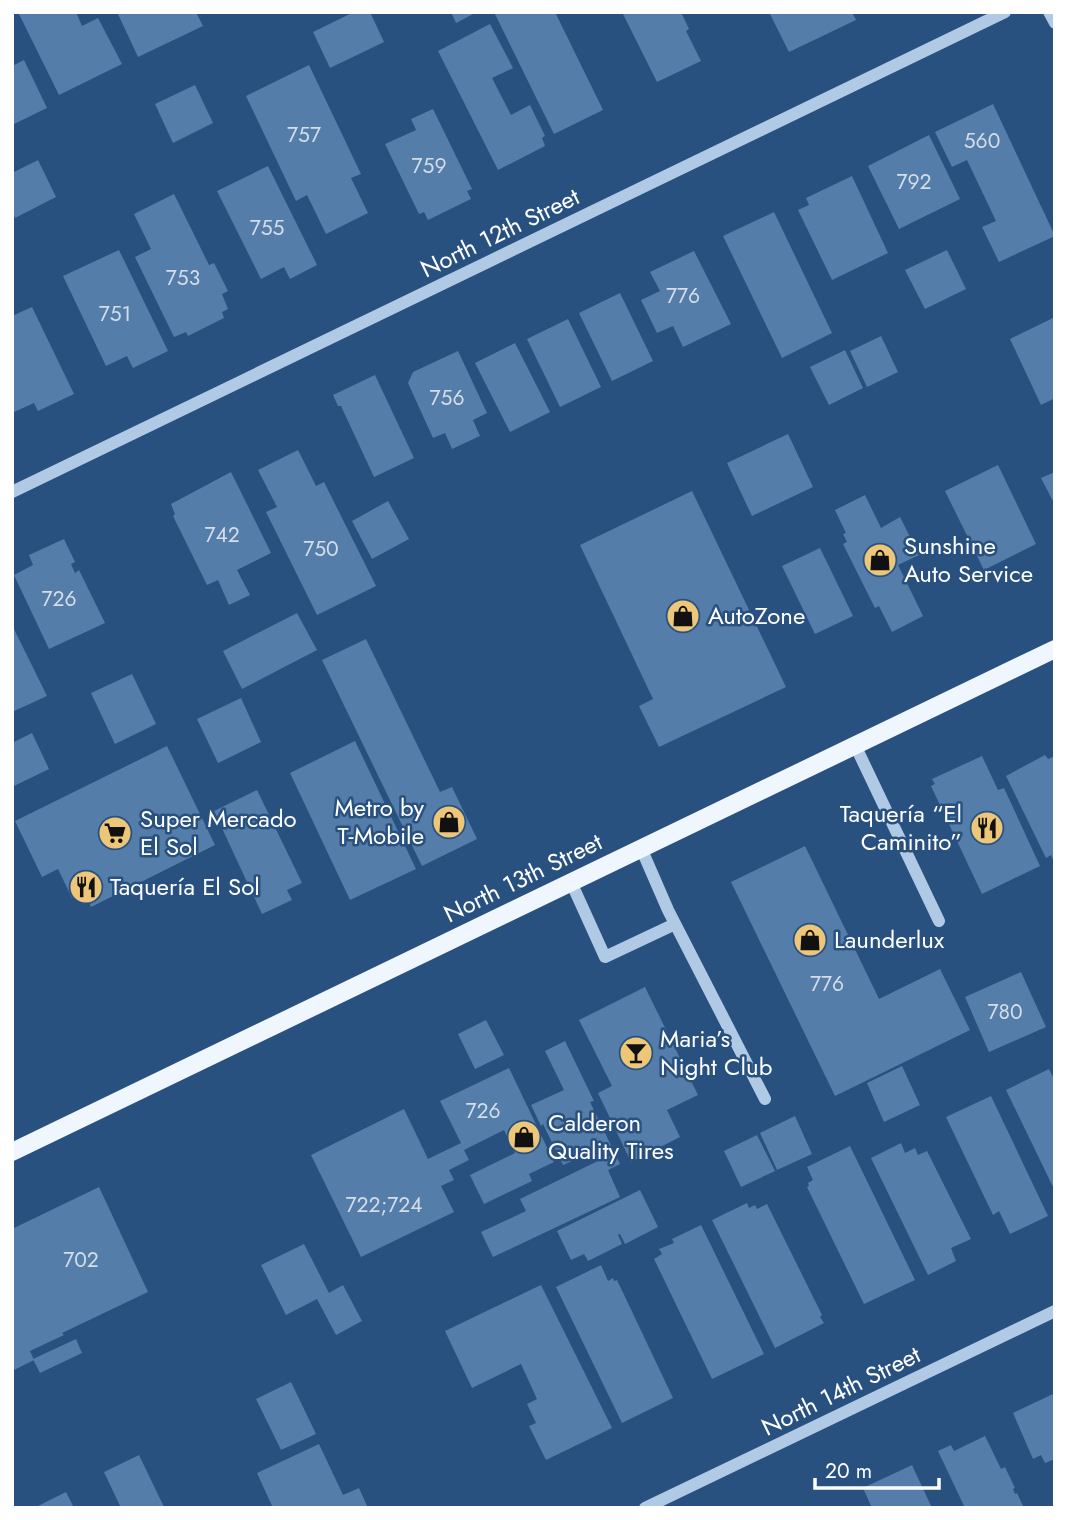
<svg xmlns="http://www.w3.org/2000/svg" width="1067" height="1520" viewBox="0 0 1067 1520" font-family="Jost,sans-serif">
  <rect width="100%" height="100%" fill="#285180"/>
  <path fill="#557daa" d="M 18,12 L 76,12 L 82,26 L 98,18 L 122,64 L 59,95 Z
    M 117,12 L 196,12 L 203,26 L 138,57 Z
    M 354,12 L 370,12 L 384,42 L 330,68 L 313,32 Z
    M 451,12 L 477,12 L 456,23 Z
    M 494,12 L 555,12 L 603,110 L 554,134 Z
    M 622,12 L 681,12 L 689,29 L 686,31 L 701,61 L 657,82 Z
    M 769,12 L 852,12 L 856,20 L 789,52 Z
    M 490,24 L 513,68 L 492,78 L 511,115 L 530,105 L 545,136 L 542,138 L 545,146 L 498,170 L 438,51 Z
    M 24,60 L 47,108 L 12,125 L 12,66 Z
    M 309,65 L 361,174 L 351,178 L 368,213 L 326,234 L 307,195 L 296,201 L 246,96 Z
    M 195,85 L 213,123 L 173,143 L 155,104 Z
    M 993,104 L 1055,236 L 999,262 L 982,227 L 996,221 L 967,160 L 952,167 L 935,132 Z
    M 433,109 L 472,189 L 467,191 L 471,199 L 428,220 L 424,212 L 419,214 L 385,144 L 416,130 L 411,119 Z
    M 929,135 L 960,199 L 899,229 L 868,166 Z
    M 38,160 L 56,197 L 15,218 L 12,211 L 12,173 Z
    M 268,166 L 317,265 L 290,279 L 284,267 L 261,279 L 217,191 Z
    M 852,176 L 888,253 L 832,280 L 798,210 L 809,205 L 806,198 Z
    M 174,194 L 209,265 L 214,263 L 228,291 L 222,294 L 228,309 L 222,312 L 224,318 L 188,336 L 186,332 L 174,337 L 135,257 L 151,249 L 134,214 Z
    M 774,212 L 832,333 L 782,358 L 723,236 Z
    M 119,250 L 168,351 L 133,368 L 127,356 L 106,366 L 63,276 Z
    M 947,250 L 966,289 L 925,309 L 905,270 Z
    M 694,251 L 731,324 L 683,347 L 673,326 L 657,333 L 641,300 L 660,291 L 650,272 Z
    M 620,293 L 653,361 L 612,381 L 579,313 Z
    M 32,307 L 74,394 L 38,411 L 34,403 L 12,413 L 12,316 Z
    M 1055,317 L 1055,398 L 1041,405 L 1010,339 Z
    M 568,319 L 601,387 L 560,407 L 527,339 Z
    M 881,336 L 898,372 L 867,387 L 850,351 Z
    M 515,343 L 550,412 L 510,432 L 475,363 Z
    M 845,350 L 863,388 L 829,405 L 810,367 Z
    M 458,351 L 487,413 L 473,420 L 480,436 L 452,449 L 445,433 L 433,438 L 408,383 L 413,372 Z
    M 375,375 L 414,458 L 374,477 L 341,406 L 338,406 L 333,395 Z
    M 788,434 L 813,487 L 752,516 L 727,463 Z
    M 298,450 L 316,486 L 324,482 L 376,586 L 317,615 L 266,512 L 277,507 L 258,470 Z
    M 998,465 L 1036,544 L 984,570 L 945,491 Z
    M 231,472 L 271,553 L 237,570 L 250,595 L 229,605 L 218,580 L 207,585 L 173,516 L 175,514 L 171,504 Z
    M 1055,472 L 1055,505 L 1041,478 Z
    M 692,491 L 786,687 L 659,747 L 639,706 L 653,699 L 580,545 Z
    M 865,495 L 881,528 L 900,517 L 919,555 L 898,565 L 923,616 L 892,632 L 879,606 L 875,608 L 843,544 L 847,542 L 843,534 L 846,533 L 835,510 Z
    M 388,501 L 409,539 L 372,559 L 352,521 Z
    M 64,539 L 75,562 L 71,564 L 75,573 L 79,570 L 105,623 L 49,649 L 14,575 L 33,565 L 29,555 Z
    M 820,548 L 853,616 L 815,634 L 782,566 Z
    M 297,613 L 317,650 L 242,689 L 223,651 Z
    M 12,625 L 47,696 L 12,712 Z
    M 366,639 L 440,792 L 452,787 L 477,839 L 422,866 L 322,660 Z
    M 132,674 L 156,724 L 115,744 L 91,693 Z
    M 241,698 L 261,742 L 218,763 L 197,719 Z
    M 32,733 L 49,769 L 12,787 L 12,743 Z
    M 355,741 L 416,869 L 350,900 L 290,773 Z
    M 167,746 L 215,845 L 91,907 L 84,892 L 72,898 L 58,869 L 42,877 L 15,821 Z
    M 1045,755 L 1048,759 L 1055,756 L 1055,864 L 1051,855 L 1046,858 L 1006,776 Z
    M 982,756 L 998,790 L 1004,788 L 1040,866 L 982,894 L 931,786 L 935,784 L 932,779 Z
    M 257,790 L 302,883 L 287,890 L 292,900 L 262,914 L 214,811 Z
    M 805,846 L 879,999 L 940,969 L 970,1030 L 835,1096 L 731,882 Z
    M 1021,972 L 1046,1027 L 989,1052 L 965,997 Z
    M 645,987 L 698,1095 L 667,1110 L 680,1137 L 631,1162 L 598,1093 L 612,1086 L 579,1020 Z
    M 486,1020 L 504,1055 L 475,1069 L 458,1034 Z
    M 565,1041 L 594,1101 L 590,1102 L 620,1164 L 608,1170 L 620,1197 L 493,1257 L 481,1232 L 526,1211 L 520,1199 L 600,1160 L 595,1150 L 563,1165 L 543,1124 L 541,1126 L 531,1105 L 564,1090 L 545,1051 Z
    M 902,1066 L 920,1105 L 884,1122 L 867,1083 Z
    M 509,1068 L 554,1162 L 529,1174 L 532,1181 L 484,1204 L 470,1175 L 515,1153 L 504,1130 L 464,1150 L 469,1160 L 449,1170 L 454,1180 L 441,1186 L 454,1212 L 361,1257 L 311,1155 L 404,1109 L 428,1159 L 461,1143 L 440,1101 Z
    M 1049,1069 L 1055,1081 L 1055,1191 L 1006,1090 Z
    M 991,1096 L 1048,1216 L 1010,1234 L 999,1211 L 993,1215 L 946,1117 Z
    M 795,1116 L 812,1154 L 777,1170 L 760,1133 Z
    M 757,1135 L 775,1171 L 741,1187 L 724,1151 Z
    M 901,1143 L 905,1153 L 915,1148 L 918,1155 L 927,1151 L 971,1239 L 951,1248 L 956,1261 L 928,1275 L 871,1158 Z
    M 850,1146 L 915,1280 L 864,1304 L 807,1187 L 809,1186 L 808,1183 L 813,1180 L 807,1167 Z
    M 99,1187 L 148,1292 L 62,1333 L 64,1335 L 30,1351 L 34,1360 L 12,1371 L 12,1229 Z
    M 640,1190 L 658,1227 L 625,1244 L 620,1234 L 618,1235 L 622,1244 L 588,1261 L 584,1254 L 571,1260 L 557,1231 Z
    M 747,1203 L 749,1208 L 755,1205 L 757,1209 L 767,1204 L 822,1315 L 820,1317 L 824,1323 L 775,1348 L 712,1220 Z
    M 701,1225 L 764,1354 L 712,1379 L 654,1259 L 662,1254 L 659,1249 L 674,1243 L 672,1239 Z
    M 304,1244 L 329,1293 L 343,1285 L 362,1321 L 336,1335 L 317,1299 L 286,1315 L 261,1265 Z
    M 601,1265 L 608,1281 L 613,1278 L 614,1281 L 617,1280 L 673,1398 L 622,1423 L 556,1287 Z
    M 541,1285 L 612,1428 L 546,1460 L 529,1426 L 536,1423 L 527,1404 L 537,1399 L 521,1364 L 472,1388 L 445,1331 Z
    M 76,1339 L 82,1353 L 40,1373 L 33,1359 Z
    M 291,1382 L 316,1434 L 281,1450 L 256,1399 Z
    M 1055,1393 L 1055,1459 L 1045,1463 L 1041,1455 L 1033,1459 L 1013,1413 Z
    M 985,1436 L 1001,1469 L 1005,1467 L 1015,1488 L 1013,1489 L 1015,1494 L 1017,1493 L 1024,1508 L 965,1508 L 938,1451 L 951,1445 L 954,1451 Z
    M 319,1444 L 343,1495 L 359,1488 L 368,1508 L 273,1508 L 257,1473 Z
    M 139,1455 L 164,1507 L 162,1508 L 121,1508 L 104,1472 Z
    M 912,1465 L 932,1508 L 872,1508 L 863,1488 Z
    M 66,1492 L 74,1508 L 34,1508 Z"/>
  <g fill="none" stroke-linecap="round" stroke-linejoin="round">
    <path stroke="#b0cae5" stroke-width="12" d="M 1049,12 L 1055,23
      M 12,492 L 1005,12
      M 855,745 L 939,921
      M 641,848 L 668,910 L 765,1099
      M 571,882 L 605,957 L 675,924
      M 645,1508 L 1055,1311"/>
    <path stroke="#f0f6fd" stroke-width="18" d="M 12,1152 L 1055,649"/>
  </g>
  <defs>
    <symbol id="shop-disc" viewBox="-11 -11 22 22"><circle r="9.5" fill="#edc777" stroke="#285180"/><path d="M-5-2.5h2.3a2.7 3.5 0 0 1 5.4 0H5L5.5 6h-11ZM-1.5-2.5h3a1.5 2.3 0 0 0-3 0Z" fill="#111"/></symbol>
    <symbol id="restaurant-disc" viewBox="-11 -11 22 22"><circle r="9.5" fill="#edc777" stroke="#285180"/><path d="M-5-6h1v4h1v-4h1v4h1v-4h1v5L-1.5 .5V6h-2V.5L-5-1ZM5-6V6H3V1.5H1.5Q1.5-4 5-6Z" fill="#111"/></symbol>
    <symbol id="supermarket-disc" viewBox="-11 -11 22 22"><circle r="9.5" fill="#edc777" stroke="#285180"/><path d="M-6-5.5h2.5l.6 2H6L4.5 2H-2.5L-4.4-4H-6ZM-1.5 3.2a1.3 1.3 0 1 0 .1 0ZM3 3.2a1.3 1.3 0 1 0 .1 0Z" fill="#111"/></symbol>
    <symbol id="bar-disc" viewBox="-11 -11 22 22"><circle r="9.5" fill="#edc777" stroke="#285180"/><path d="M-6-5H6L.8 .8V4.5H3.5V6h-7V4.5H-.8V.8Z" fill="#111"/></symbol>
  </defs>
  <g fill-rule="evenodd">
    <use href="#shop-disc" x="861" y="541" width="38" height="38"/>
    <use href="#shop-disc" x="664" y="597" width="38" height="38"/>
    <use href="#shop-disc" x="430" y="803" width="38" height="38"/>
    <use href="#restaurant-disc" x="968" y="809" width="38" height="38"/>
    <use href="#supermarket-disc" x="96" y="814" width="38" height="38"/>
    <use href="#restaurant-disc" x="67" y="868" width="38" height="38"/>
    <use href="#shop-disc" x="791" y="921" width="38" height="38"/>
    <use href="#bar-disc" x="617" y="1034" width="38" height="38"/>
    <use href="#shop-disc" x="505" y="1118" width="38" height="38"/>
  </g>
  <g text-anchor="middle" stroke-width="5" stroke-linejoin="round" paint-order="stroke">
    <g font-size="21" fill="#d4deea">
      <text x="304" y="142">757</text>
      <text x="982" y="148">560</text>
      <text x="429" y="173">759</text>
      <text x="914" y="189">792</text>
      <text x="267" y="235">755</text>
      <text x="183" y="285">753</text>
      <text x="683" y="303">776</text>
      <text x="115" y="321">751</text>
      <text x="447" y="405">756</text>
      <text x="222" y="542">742</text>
      <text x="321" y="556">750</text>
      <text x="59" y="606">726</text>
      <text x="827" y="991">776</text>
      <text x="1005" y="1019">780</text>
      <text x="483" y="1118">726</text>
      <text x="384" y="1212">722;724</text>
      <text x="81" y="1267">702</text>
    </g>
    <g font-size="24" fill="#fff" stroke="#285180">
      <text transform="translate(500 233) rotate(-26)" y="8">North 12th Street</text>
      <text transform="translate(523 878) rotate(-26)" y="8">North 13th Street</text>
      <text transform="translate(841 1391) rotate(-26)" y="8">North 14th Street</text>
    </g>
    <g font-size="24" fill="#fff" stroke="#285180" text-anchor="start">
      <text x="904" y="554">Sunshine<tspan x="904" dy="28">Auto Service</tspan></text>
      <text x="708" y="624">AutoZone</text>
      <text x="424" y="816" text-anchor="end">Metro by<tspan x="424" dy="28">T-Mobile</tspan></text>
      <text x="962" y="822" text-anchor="end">Taquería “El<tspan x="962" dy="28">Caminito”</tspan></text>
      <text x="140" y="827">Super Mercado<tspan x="140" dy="28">El Sol</tspan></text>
      <text x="110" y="895">Taquería El Sol</text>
      <text x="834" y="948">Launderlux</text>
      <text x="660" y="1047">Maria’s<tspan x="660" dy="28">Night Club</tspan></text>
      <text x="548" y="1131">Calderon<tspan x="548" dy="28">Quality Tires</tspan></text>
    </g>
  </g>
  <rect width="1067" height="1520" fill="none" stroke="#ffffff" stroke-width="28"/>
  <path d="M815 1478v10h124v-10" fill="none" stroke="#ffffff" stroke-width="3.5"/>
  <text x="825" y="1478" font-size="21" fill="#ffffff" stroke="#285180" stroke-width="5" paint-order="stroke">20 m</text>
</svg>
